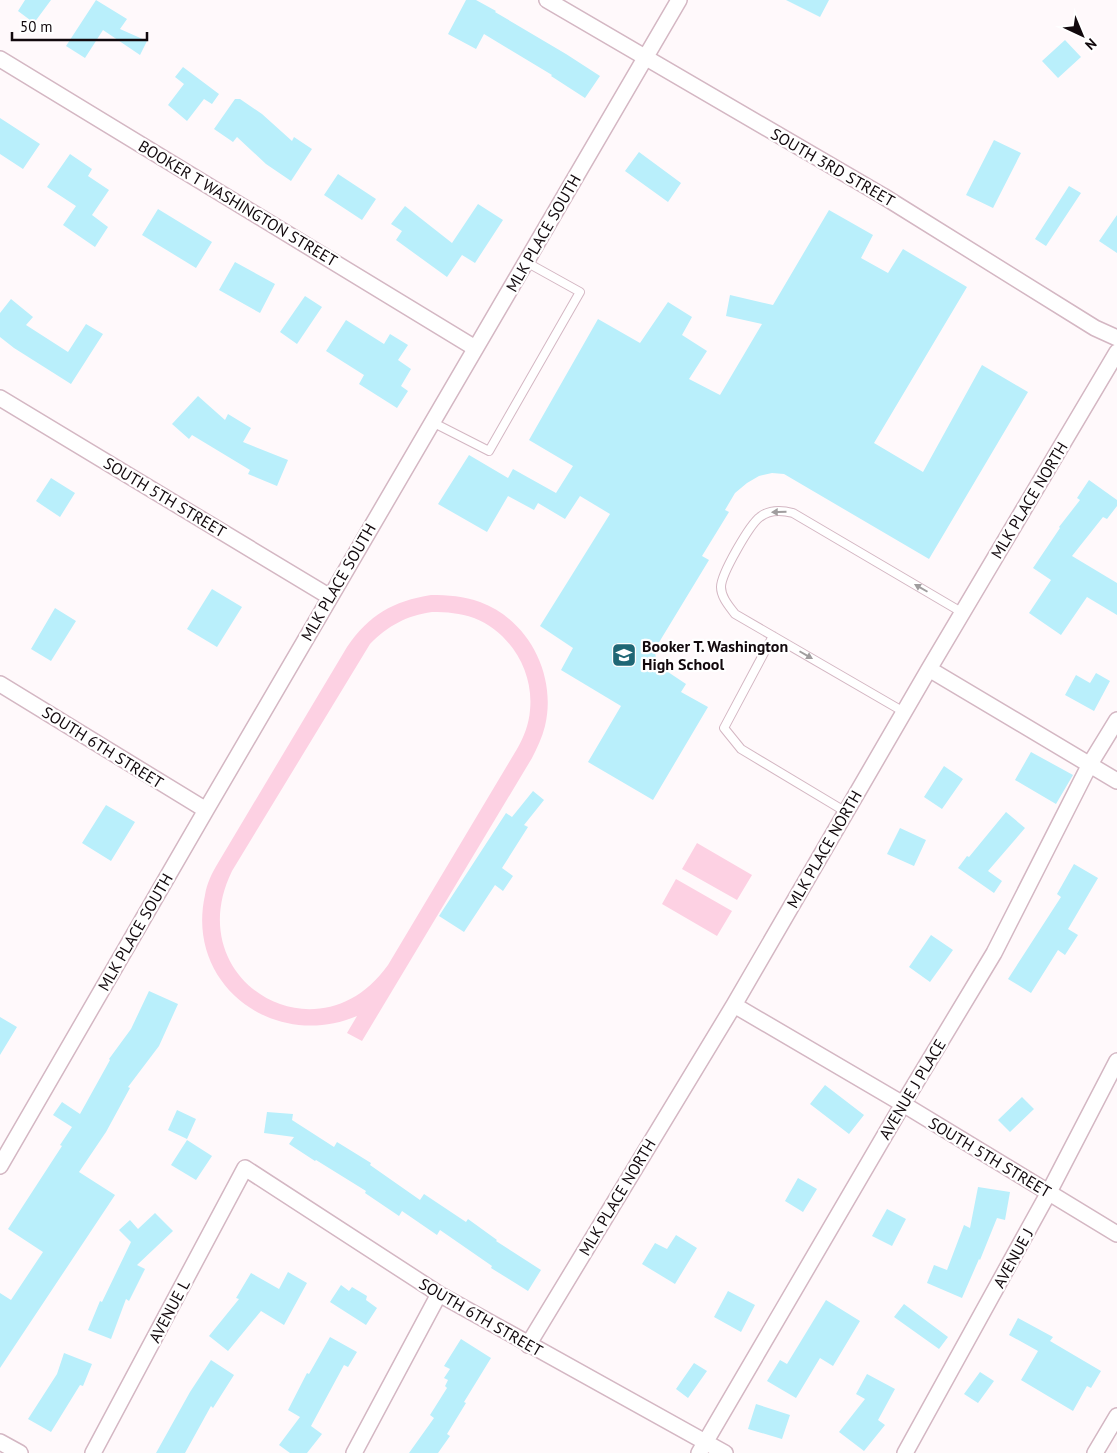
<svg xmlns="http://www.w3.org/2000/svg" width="1117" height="1453" viewBox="0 0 1117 1453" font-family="'PT Sans',sans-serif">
  <rect width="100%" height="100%" fill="#fff9fb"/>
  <path fill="#fdd1e3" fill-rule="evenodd" d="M 431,595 C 448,595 464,596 480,602 C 529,620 557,676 545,726 C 542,738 537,748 532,758 L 362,1041 L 347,1033 L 357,1016 C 274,1051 185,985 205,895 C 207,883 212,873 218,863 L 347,647 C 369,615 393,601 431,595 ZM 432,612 C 447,612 460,613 474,618 C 510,632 534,671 530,710 C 529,724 524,737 517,749 L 388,965 C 318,1064 178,981 232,871 L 370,644 C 389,625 406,616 432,612 Z
    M 697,843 L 752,875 L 737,900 L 682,869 Z
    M 676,879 L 732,911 L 717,936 L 662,904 Z"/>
  <path fill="#b9effb" d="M 25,0 L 51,0 L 34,23 L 18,11 Z
    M 96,0 L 127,19 L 120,29 L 147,41 L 140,55 L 103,30 L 85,58 L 66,46 Z
    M 466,0 L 476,0 L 496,11 L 495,12 L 566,54 L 600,76 L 585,98 L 551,76 L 552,75 L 484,34 L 476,49 L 448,34 Z
    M 786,0 L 829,0 L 820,17 Z
    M 1065,40 L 1081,57 L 1058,78 L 1042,61 Z
    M 183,67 L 219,94 L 212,104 L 204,99 L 187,121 L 168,105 L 184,84 L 175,77 Z
    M 235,99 L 240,99 L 262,114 L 292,141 L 294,137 L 312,149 L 291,181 L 266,164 L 237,137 L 233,142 L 214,129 Z
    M 0,118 L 40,144 L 23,169 L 0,154 Z
    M 994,140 L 1021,153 L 993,208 L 966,195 Z
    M 639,152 L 681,183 L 668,202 L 625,171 Z
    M 70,154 L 92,169 L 88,176 L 109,190 L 92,215 L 108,227 L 95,247 L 63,225 L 76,206 L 47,187 Z
    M 338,174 L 376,199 L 362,220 L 324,195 Z
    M 1069,186 L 1081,193 L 1046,246 L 1035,239 Z
    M 478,204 L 503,220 L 475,263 L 462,255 L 447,277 L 396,240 L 402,231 L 391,224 L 405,206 L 452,243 Z
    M 158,209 L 212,242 L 196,268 L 142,235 Z
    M 829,210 L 873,235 L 861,258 L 888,273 L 903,249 L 967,287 L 874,443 L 923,472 L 982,365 L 1028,392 L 929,559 L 784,474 L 772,473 L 759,476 L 747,483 L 735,493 L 725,510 L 729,512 L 702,556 L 709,560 L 655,649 L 656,661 L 662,668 L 686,684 L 681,692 L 708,707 L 653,800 L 588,762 L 621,706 L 561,670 L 573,648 L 540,626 L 610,514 L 580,496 L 565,519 L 538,503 L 534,510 L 508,496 L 487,532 L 438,504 L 469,455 L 508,478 L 513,469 L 556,493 L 573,466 L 529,440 L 598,319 L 640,343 L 668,302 L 692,317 L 682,335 L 707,351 L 689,379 L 720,395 L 762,324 L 726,316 L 730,295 L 773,305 Z
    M 1117,215 L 1117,253 L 1099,241 Z
    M 235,262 L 275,284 L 260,313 L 219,290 Z
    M 305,296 L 322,307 L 297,344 L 280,332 Z
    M 11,299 L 33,317 L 26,325 L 68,352 L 86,324 L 103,334 L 71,384 L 14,348 L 0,337 L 0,313 Z
    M 346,320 L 384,344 L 390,334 L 408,345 L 398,360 L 411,369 L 401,386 L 408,391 L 397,408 L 359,384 L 364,375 L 326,351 Z
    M 198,396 L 225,420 L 228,414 L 251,428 L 243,442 L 288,460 L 277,486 L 248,474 L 250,470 L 192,435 L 189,439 L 172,424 Z
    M 51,478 L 75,493 L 60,517 L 36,501 Z
    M 1089,480 L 1117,500 L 1117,506 L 1107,519 L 1103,517 L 1072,556 L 1117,583 L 1117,615 L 1087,597 L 1061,635 L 1029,613 L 1051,580 L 1033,568 L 1060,528 L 1059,527 L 1080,500 L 1077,498 Z
    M 212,589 L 242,607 L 217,647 L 187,629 Z
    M 55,608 L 76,621 L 51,661 L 31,649 Z
    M 1096,673 L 1110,681 L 1094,711 L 1065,695 L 1076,675 L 1090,683 Z
    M 1031,752 L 1073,775 L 1056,804 L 1015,780 Z
    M 944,766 L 963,779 L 942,809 L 924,797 Z
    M 533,791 L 544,800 L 524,825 L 528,827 L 502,868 L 513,876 L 503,891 L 495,885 L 464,932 L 439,916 L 506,813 L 512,817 Z
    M 106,805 L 135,822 L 111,861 L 82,843 Z
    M 1006,812 L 1025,828 L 988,871 L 1002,881 L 994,893 L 958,868 L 967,856 L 969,857 Z
    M 900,828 L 926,840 L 914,866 L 887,854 Z
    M 1074,864 L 1098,878 L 1068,929 L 1078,935 L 1065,955 L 1058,950 L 1031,993 L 1008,979 L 1061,897 L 1057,894 Z
    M 931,935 L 953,950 L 930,982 L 909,967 Z
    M 149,991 L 178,1004 L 159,1046 L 128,1087 L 130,1088 L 106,1132 L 79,1172 L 115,1195 L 0,1368 L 0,1293 L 11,1300 L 43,1252 L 8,1229 L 62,1146 L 60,1145 L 72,1127 L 53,1115 L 62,1102 L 80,1114 L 110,1060 L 109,1059 L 131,1029 Z
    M 0,1017 L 17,1027 L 0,1055 Z
    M 825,1085 L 864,1115 L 849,1134 L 810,1104 Z
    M 1022,1097 L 1034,1109 L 1010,1132 L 998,1120 Z
    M 177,1110 L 196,1119 L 187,1139 L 168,1130 Z
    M 267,1112 L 293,1114 L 292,1120 L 334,1147 L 337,1142 L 371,1163 L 370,1165 L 420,1200 L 424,1194 L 466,1222 L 468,1219 L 497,1240 L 496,1241 L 541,1270 L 528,1291 L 491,1268 L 492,1266 L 440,1230 L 437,1235 L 402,1211 L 399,1216 L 365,1193 L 366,1191 L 316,1160 L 315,1161 L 289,1144 L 294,1137 L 264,1133 Z
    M 187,1140 L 212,1156 L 196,1180 L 171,1165 Z
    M 798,1178 L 817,1189 L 803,1212 L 785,1201 Z
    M 978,1187 L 1010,1192 L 1005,1220 L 997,1218 L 980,1260 L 979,1259 L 962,1298 L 927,1283 L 934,1265 L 947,1270 L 964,1225 L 970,1228 Z
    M 887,1209 L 906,1219 L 892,1246 L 872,1236 Z
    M 155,1213 L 173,1231 L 137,1265 L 145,1269 L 129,1301 L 126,1299 L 111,1339 L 88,1330 L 100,1301 L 102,1302 L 131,1242 L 119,1230 L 130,1220 L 138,1229 Z
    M 676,1235 L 697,1248 L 675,1284 L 642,1264 L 655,1243 L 667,1249 Z
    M 288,1272 L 307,1283 L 284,1325 L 261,1311 L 228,1351 L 209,1336 L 239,1299 L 236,1298 L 251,1273 L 279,1289 Z
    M 341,1285 L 349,1291 L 352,1287 L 367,1296 L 366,1300 L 377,1308 L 366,1325 L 330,1302 Z
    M 728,1291 L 755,1305 L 741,1332 L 714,1317 Z
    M 826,1300 L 860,1321 L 833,1366 L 820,1358 L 796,1398 L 767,1381 L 780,1360 L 787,1364 Z
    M 904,1304 L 948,1337 L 939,1349 L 894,1317 Z
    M 1018,1318 L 1053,1337 L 1050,1341 L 1101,1371 L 1091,1388 L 1087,1386 L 1073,1411 L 1021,1380 L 1038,1351 L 1009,1335 Z
    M 330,1337 L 357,1352 L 348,1367 L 344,1365 L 311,1426 L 322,1434 L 307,1453 L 290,1453 L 279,1445 L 300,1417 L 288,1410 L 307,1373 L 309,1374 Z
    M 461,1339 L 491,1358 L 464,1402 L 466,1403 L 447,1434 L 450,1436 L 438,1453 L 409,1453 L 434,1418 L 430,1415 L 447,1388 L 445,1386 L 448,1380 L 444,1378 L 450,1369 L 444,1366 Z
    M 64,1353 L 92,1364 L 83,1386 L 80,1385 L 51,1432 L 28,1419 L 57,1374 Z
    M 211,1360 L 234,1375 L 213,1408 L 211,1406 L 185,1453 L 156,1453 L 190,1392 Z
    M 694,1363 L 707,1371 L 688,1398 L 676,1389 Z
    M 980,1372 L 994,1381 L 978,1403 L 964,1394 Z
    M 867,1374 L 895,1389 L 878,1420 L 885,1425 L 864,1451 L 839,1432 L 865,1399 L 856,1394 Z
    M 756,1404 L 790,1415 L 782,1439 L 748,1429 Z"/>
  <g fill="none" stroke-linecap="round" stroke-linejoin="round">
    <defs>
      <path id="lane" d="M 432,422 L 489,451 L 580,292 L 526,262
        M 773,636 L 724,728 L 741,749 L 846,812
        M 904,712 L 735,614 C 729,606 721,597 721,587 C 721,574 750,524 760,517 C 770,509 782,510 793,513 L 963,613"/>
      <path id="street" d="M 547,0 L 883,196 L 1095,328 L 1117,338
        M 0,59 L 475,348
        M 0,398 L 330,597
        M 929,669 L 1117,781
        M 0,684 L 206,810
        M 734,1005 L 903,1104 L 1117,1234
        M 0,1166 L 206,810 L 679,0
        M 528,1345 L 734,1005 L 929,669 L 1117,352
        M 0,1442 L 20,1453
        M 93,1453 L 245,1168 L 439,1294 L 725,1453
        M 354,1453 L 439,1294
        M 699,1453 L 903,1104 L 994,953 L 1090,764 L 1117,720
        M 905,1453 L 1049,1192 L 1117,1061
        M 1095,1453 L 1117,1416"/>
    </defs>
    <use href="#lane" stroke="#d4b7c3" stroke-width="10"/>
    <use href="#street" stroke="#d4b7c3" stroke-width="18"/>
    <use href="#lane" stroke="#fff" stroke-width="8"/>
    <use href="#street" stroke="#fff" stroke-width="15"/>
  </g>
  <defs><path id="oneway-solid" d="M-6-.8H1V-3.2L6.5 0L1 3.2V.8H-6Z" transform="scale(1.25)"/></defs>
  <g fill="#a09d9e">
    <use href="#oneway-solid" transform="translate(779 512) rotate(179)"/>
    <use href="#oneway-solid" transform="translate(921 588) rotate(-150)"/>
    <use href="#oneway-solid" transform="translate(806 655) rotate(30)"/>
  </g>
  <defs>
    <symbol id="school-square" viewBox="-11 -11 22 22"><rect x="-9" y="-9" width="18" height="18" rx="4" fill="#1f6775" stroke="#fff"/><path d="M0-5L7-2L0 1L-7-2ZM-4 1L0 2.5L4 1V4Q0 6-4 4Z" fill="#fff"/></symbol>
  </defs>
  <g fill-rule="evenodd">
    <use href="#school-square" x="610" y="641" width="28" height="28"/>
  </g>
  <g text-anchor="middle" stroke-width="4.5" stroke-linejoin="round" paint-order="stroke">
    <g font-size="16" fill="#12090d" stroke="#fff">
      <text transform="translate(833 167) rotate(30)" y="6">SOUTH 3RD STREET</text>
      <text transform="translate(238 203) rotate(31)" y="6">BOOKER T WASHINGTON STREET</text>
      <text transform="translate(543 233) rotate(-60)" y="6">MLK PLACE SOUTH</text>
      <text transform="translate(165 497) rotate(31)" y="6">SOUTH 5TH STREET</text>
      <text transform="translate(1029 500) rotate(-59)" y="6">MLK PLACE NORTH</text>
      <text transform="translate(338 582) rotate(-60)" y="6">MLK PLACE SOUTH</text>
      <text transform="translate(103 747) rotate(32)" y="6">SOUTH 6TH STREET</text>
      <text transform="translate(824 849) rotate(-60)" y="6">MLK PLACE NORTH</text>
      <text transform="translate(135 932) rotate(-60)" y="6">MLK PLACE SOUTH</text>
      <text transform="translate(912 1089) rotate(-59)" y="6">AVENUE J PLACE</text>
      <text transform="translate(990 1157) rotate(31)" y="6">SOUTH 5TH STREET</text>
      <text transform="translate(617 1197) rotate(-59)" y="6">MLK PLACE NORTH</text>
      <text transform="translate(1013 1258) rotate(-61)" y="6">AVENUE J</text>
      <text transform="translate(169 1311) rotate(-62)" y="6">AVENUE L</text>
      <text transform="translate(481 1317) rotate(30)" y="6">SOUTH 6TH STREET</text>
    </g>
    <g font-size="16" font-weight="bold" fill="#12090d" stroke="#fff" text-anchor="start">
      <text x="642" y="652">Booker T. Washington<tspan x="642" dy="18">High School</tspan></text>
    </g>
  </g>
  <g transform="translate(1082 35) rotate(136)" stroke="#ffffff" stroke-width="4" paint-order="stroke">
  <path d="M0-4L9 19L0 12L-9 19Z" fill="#12090d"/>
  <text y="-8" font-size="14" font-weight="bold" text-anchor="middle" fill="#12090d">N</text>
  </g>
  <path d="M12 32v8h135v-8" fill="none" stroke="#12090d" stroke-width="2.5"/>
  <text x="20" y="32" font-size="15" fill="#12090d" stroke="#ffffff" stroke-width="4" paint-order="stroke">50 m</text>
</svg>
